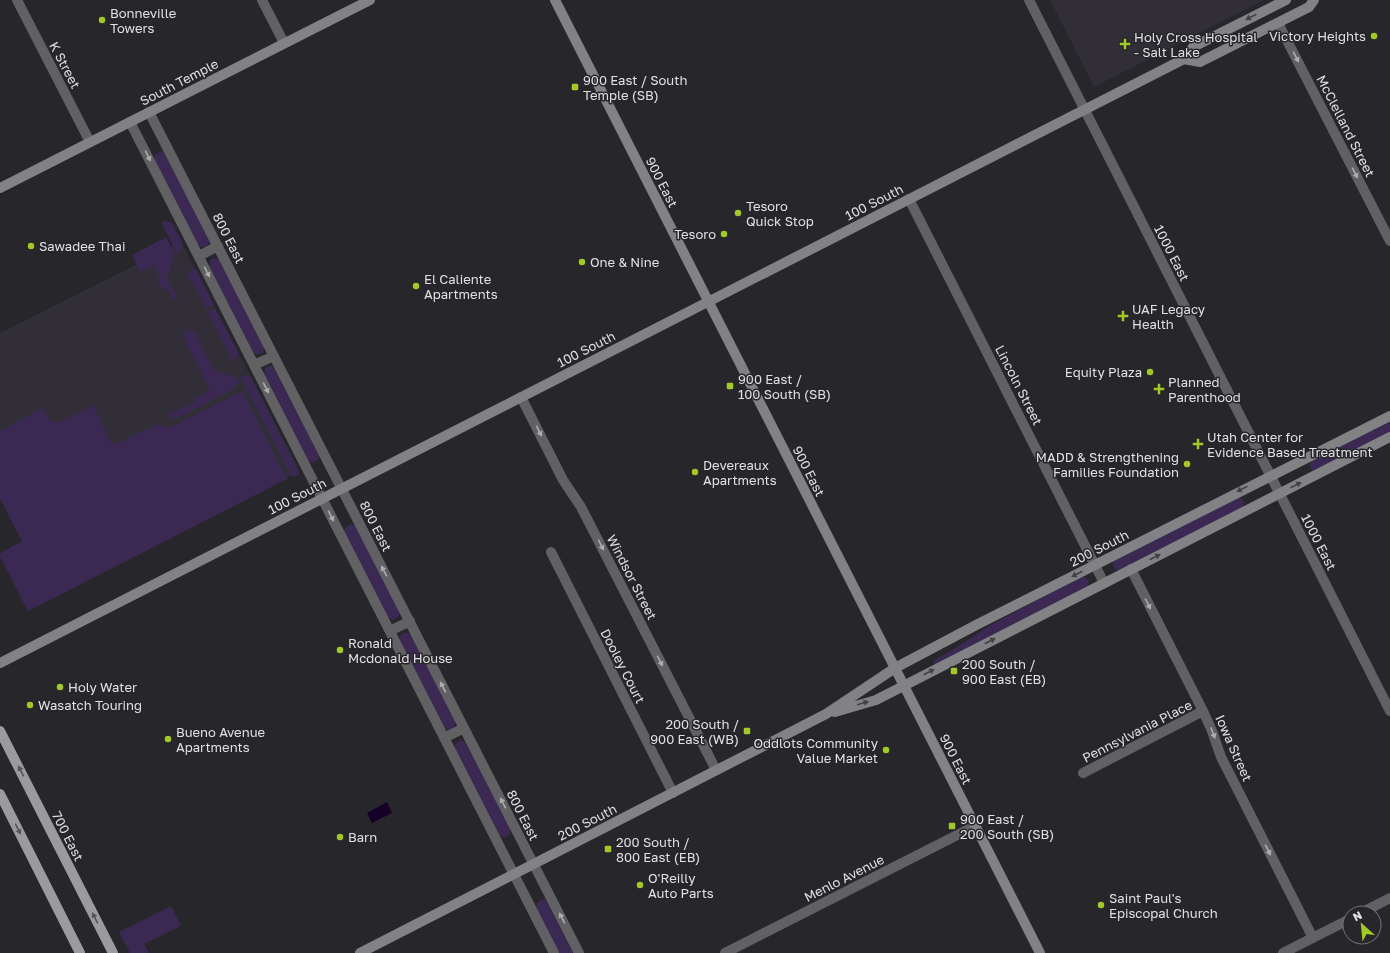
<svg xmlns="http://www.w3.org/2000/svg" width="1390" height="953" viewBox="0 0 1390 953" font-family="'Golos Text',sans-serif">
  <rect width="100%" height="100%" fill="#27262a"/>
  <path fill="#312e37" d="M 1050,0 L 1264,0 L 1094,87 Z
    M 181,242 L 297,466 L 287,479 L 28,611 L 0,557 L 0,553 L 22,541 L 0,499 L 0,333 Z"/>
  <path fill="#3b2853" d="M 161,151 L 164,152 L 210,241 L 207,246 L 201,247 L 197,244 L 155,161 L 154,155 Z
    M 165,221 L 172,223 L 183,244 L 178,255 L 161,223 Z
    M 166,237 L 175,254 L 167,278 L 178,300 L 177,300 L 172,299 L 168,290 L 162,289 L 157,279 L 160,277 L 154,265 L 140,272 L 132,255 Z
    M 213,258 L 218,259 L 220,261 L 265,348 C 263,355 257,356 252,352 L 209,266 L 210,260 Z
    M 192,269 L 196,269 L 214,305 L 206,309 L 187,273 Z
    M 215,308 L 239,354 L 237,357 L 232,360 L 207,312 Z
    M 186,329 L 195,332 L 214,370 L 237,378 L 239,383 L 236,384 L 236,388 L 173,420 L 167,415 L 195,402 L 194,399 L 210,390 L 183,336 L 185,333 L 185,330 Z
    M 271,365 L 273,366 L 319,455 L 318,460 L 313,463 L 310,462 L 308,461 L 264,374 L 265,368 Z
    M 239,375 L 251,377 L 299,472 L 298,475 L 292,477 Z
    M 242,391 L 287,479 L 28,611 L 0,557 L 0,553 L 22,541 L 0,499 L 0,431 L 43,408 L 49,420 L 58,423 L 93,405 L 111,443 L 116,444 L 157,424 L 170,428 Z
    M 1390,420 L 1390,433 L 1313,472 L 1309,464 L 1311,461 Z
    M 1239,497 L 1244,501 L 1243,508 L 1120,571 C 1114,570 1111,565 1114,560 Z
    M 352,524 L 356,527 L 399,611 L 399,616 L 395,619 L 392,620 L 387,616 L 344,531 L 345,528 L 349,525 Z
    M 1083,576 L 1089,580 L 1088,586 L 936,665 L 933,662 L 934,660 L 954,649 L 989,626 L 1080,577 Z
    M 403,633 L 408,633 L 412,636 L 455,721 L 455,725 L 452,729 L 448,730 L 444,727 L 400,641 L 399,638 Z
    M 461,740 L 466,743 L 510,828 L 510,834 L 506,837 L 501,837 L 499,834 L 454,747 L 457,742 Z
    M 545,899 L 547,902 L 573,953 L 559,953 L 536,908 L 537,903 L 539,901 Z
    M 171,906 L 181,926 L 144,944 L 149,953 L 130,953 L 119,932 Z"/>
  <path fill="#140029" d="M 387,802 L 392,813 L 372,823 L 367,813 Z"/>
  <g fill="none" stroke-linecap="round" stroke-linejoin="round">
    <path stroke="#616163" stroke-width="10" d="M 17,0 L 90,142
      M 262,0 L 284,43
      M 1029,0 L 1390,711
      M 1278,23 L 1390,241
      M 149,112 L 579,953
      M 130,122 L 554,953
      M 909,199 L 1104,583
      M 199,256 L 218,246
      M 254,365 L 274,356
      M 521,397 L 563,480 L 581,507 L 716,770
      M 551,552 L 673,793
      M 1131,569 L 1203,711 L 1212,731 L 1221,757 L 1313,938
      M 390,631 L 410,621
      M 444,738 L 464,728
      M 1083,773 L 1203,711
      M 1361,913 L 1390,898
      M 725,953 L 975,826
      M 1283,953 L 1350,919"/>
    <path stroke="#828184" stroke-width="10" d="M 555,0 L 1040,953
      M 1184,59 L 1200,62 L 1309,7 L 1314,0
      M 0,188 L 370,0
      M 0,663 L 1184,59 L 1193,47 L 1286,0
      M 835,712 L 876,700 L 1390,437
      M 360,953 L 826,714 L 895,668 L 978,624 L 1390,416"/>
    <path stroke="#9c9a9e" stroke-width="10" d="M 0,731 L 113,953
      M 0,794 L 80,953"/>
  </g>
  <defs><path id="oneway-solid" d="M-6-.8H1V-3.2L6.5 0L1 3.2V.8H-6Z"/></defs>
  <g fill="#424145">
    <use href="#oneway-solid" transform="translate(1251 17) rotate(153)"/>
    <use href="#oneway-solid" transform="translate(1296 485) rotate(-27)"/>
    <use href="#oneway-solid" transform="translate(1242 489) rotate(153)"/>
    <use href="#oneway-solid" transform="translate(1155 557) rotate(-27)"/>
    <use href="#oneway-solid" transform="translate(1077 574) rotate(153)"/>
    <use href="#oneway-solid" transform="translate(990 641) rotate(-27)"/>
    <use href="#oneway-solid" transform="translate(929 672) rotate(-28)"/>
    <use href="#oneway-solid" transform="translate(863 703) rotate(-16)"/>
  </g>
  <g fill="#adadaf">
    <use href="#oneway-solid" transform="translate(1296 57) rotate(63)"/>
    <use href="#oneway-solid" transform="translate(148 156) rotate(63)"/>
    <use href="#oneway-solid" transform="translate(1355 173) rotate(63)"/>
    <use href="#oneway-solid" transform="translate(207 272) rotate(63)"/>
    <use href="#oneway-solid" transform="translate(266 388) rotate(63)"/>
    <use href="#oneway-solid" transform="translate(539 431) rotate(64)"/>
    <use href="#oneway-solid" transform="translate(331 516) rotate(63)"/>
    <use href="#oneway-solid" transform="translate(601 545) rotate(63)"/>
    <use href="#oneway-solid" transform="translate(384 571) rotate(-117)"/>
    <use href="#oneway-solid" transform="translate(1148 604) rotate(63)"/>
    <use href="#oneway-solid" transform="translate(660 661) rotate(63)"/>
    <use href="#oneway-solid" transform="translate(443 687) rotate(-117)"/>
    <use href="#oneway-solid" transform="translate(1213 733) rotate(69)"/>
    <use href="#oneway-solid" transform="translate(503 803) rotate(-117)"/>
    <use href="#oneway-solid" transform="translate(1268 850) rotate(63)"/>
    <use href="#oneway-solid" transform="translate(562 918) rotate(-117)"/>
  </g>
  <g fill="#565458">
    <use href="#oneway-solid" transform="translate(21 771) rotate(-117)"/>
    <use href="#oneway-solid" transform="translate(18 829) rotate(63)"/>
    <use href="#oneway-solid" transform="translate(95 918) rotate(-117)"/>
  </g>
  <g fill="#a3c926" stroke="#27262a" stroke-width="1.5">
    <circle cx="102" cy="20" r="4"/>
    <circle cx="1374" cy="36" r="4"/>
    <path d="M1123 38h4v4h4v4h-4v4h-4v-4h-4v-4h4z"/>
    <rect x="571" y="83" width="8" height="8" rx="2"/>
    <circle cx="738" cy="213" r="4"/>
    <circle cx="724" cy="234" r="4"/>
    <circle cx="31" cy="246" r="4"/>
    <circle cx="582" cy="262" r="4"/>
    <circle cx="416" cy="286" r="4"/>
    <path d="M1121 310h4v4h4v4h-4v4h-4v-4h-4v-4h4z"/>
    <circle cx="1150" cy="372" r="4"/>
    <rect x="726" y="382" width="8" height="8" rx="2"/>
    <path d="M1157 383h4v4h4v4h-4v4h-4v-4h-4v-4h4z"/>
    <path d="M1196 438h4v4h4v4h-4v4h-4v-4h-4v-4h4z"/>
    <circle cx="1187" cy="464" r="4"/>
    <circle cx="695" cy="472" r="4"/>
    <circle cx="340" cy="650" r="4"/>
    <rect x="950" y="667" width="8" height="8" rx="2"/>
    <circle cx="60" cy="687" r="4"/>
    <circle cx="30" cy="705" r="4"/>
    <rect x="743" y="727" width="8" height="8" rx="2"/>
    <circle cx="168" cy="739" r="4"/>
    <circle cx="886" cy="750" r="4"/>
    <rect x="948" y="822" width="8" height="8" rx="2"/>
    <circle cx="340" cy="837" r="4"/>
    <rect x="604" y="845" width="8" height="8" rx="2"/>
    <circle cx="640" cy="885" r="4"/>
    <circle cx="1101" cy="905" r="4"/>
  </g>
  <g text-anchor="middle" stroke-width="3" stroke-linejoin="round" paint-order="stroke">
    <g font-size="13" fill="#e0dfe1" stroke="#27262a" text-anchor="start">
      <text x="110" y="18">Bonneville<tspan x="110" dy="15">Towers</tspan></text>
      <text x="1366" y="41" text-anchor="end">Victory Heights</text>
      <text x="1134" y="42">Holy Cross Hospital<tspan x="1134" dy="15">- Salt Lake</tspan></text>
      <text x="583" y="85">900 East / South<tspan x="583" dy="15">Temple (SB)</tspan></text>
      <text x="746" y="211">Tesoro<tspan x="746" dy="15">Quick Stop</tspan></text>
      <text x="716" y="239" text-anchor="end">Tesoro</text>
      <text x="39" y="251">Sawadee Thai</text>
      <text x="590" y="267">One &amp; Nine</text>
      <text x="424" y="284">El Caliente<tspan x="424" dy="15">Apartments</tspan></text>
      <text x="1132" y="314">UAF Legacy<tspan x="1132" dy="15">Health</tspan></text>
      <text x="1142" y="377" text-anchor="end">Equity Plaza</text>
      <text x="738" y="384">900 East /<tspan x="738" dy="15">100 South (SB)</tspan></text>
      <text x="1168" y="387">Planned<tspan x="1168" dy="15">Parenthood</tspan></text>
      <text x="1207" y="442">Utah Center for<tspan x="1207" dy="15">Evidence Based Treatment</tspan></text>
      <text x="1179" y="462" text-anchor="end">MADD &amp; Strengthening<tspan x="1179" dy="15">Families Foundation</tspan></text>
      <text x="703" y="470">Devereaux<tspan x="703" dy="15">Apartments</tspan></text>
      <text x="348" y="648">Ronald<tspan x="348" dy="15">Mcdonald House</tspan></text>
      <text x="962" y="669">200 South /<tspan x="962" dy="15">900 East (EB)</tspan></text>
      <text x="68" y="692">Holy Water</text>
      <text x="38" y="710">Wasatch Touring</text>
      <text x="739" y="729" text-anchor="end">200 South /<tspan x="739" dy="15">900 East (WB)</tspan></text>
      <text x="176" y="737">Bueno Avenue<tspan x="176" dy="15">Apartments</tspan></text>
      <text x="878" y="748" text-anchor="end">Oddlots Community<tspan x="878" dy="15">Value Market</tspan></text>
      <text x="960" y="824">900 East /<tspan x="960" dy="15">200 South (SB)</tspan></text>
      <text x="348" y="842">Barn</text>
      <text x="616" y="847">200 South /<tspan x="616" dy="15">800 East (EB)</tspan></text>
      <text x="648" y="883">O'Reilly<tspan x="648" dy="15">Auto Parts</tspan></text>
      <text x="1109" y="903">Saint Paul's<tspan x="1109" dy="15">Episcopal Church</tspan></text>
    </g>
    <g font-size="13" fill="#e0dfe1" stroke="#27262a">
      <text transform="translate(65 65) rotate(62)" y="5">K Street</text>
      <text transform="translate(179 82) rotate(-27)" y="5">South Temple</text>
      <text transform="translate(1346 126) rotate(63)" y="5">McClelland Street</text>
      <text transform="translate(662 182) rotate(63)" y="5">900 East</text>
      <text transform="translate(874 202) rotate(-27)" y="5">100 South</text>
      <text transform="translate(229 238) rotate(63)" y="5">800 East</text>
      <text transform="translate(1172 253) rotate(63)" y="5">1000 East</text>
      <text transform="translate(586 349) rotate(-27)" y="5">100 South</text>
      <text transform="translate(1019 385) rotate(63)" y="5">Lincoln Street</text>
      <text transform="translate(809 471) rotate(63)" y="5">900 East</text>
      <text transform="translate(297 496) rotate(-27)" y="5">100 South</text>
      <text transform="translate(376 526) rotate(63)" y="5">800 East</text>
      <text transform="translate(1319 542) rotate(63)" y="5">1000 East</text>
      <text transform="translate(1099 548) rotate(-27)" y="5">200 South</text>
      <text transform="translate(632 577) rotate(63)" y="5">Windsor Street</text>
      <text transform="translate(623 666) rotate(63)" y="5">Dooley Court</text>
      <text transform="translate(1137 731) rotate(-27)" y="5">Pennsylvania Place</text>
      <text transform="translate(1234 748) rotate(66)" y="5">Iowa Street</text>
      <text transform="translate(956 759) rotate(63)" y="5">900 East</text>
      <text transform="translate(523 815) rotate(63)" y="5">800 East</text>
      <text transform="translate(587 822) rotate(-27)" y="5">200 South</text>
      <text transform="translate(68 836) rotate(63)" y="5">700 East</text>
      <text transform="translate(844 878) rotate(-27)" y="5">Menlo Avenue</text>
    </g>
  </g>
  <g transform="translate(1362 925) rotate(333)"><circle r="19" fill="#27262a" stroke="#717073"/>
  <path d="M0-3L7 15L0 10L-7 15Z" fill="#a3c926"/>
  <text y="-6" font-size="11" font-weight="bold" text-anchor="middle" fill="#e0dfe1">N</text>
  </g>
</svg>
